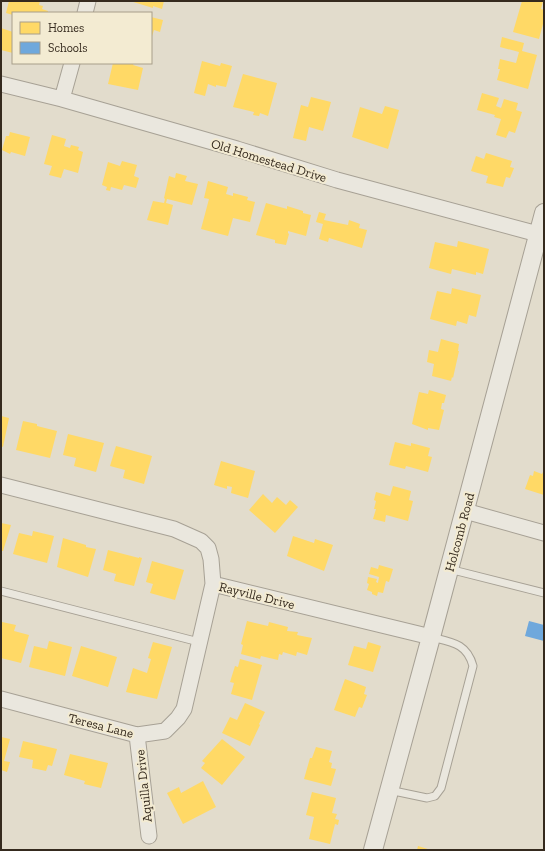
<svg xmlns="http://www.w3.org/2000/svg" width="545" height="851" viewBox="0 0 545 851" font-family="'Zilla Slab',serif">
  <rect width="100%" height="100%" fill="#e2dccc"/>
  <path fill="#ffd966" d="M 9,1 L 40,1 L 39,5 L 43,6 L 42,9 L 48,11 L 48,13 L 13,13 L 13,15 L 6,13 Z
    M 130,1 L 164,1 L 162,9 L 153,6 L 153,8 Z
    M 522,1 L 543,1 L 541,9 L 544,10 L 544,24 L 543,24 L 539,39 L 513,32 Z
    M 151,17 L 163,20 L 160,32 L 154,30 L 151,39 Z
    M 1,28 L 13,32 L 13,53 L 1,50 Z
    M 502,37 L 524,43 L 522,51 L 537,55 L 528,89 L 497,80 L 500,69 L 498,69 L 500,59 L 516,63 L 519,52 L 500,47 Z
    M 202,61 L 220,66 L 221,63 L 232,66 L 226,87 L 216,85 L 216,87 L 208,84 L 205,96 L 194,93 Z
    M 113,63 L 134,63 L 133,65 L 143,68 L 138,90 L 108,84 Z
    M 243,74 L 277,83 L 268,116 L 260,113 L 259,116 L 253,115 L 254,112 L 233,107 Z
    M 482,93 L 499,98 L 496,106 L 501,108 L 504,99 L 518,103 L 516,110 L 522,112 L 515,133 L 509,131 L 506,138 L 496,135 L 501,119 L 494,117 L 495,115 L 477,110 Z
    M 311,97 L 331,102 L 323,131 L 309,127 L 306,141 L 293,138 L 301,105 L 308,107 Z
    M 385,106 L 399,110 L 388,149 L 352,137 L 360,107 L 382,114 Z
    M 10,132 L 30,137 L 25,156 L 11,152 L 10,154 L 2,150 L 6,136 L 9,136 Z
    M 52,135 L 66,139 L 64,146 L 70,148 L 71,145 L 79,147 L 78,150 L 83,152 L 78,173 L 64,169 L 61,178 L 49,175 L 52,166 L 44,164 Z
    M 486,153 L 512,161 L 510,167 L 514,168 L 510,178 L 506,177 L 503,187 L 486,183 L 488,176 L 471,171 L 476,156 L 484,159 Z
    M 122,161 L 137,165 L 134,176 L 139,178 L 136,188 L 124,185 L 122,190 L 111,187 L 110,191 L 106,190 L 107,187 L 102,185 L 108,162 L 120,166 Z
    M 176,173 L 187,176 L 185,181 L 198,184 L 192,205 L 167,199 L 166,203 L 173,205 L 168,225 L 147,220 L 153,201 L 164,203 L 165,199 L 164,198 L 169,176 L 175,178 Z
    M 208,181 L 228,187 L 226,194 L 233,196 L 233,193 L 248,197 L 247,200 L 255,202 L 250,222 L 233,218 L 228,236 L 201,229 L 209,199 L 204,198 Z
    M 266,203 L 287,209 L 287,206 L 303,211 L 303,213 L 311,215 L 306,236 L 288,231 L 288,233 L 289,234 L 286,245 L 275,243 L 275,240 L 256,235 Z
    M 319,212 L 326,214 L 324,220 L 348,225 L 349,220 L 360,224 L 359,228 L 367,230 L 362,248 L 329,238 L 328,242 L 319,239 L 323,224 L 316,222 Z
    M 458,241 L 489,249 L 483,274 L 476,272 L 476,275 L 452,269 L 451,274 L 429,268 L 435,242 L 457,247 Z
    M 452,288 L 481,295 L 476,317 L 469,315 L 467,324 L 457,321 L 456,326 L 430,319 L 437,291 L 451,294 Z
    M 441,339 L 459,344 L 458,351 L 459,351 L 453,378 L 452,377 L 451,381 L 432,376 L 434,364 L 427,362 L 429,350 L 438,352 Z
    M 429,390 L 446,395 L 444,403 L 442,403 L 441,409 L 444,410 L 439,430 L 428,428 L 428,430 L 412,424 L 419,392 L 428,394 Z
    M 1,416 L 9,418 L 3,447 L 1,446 Z
    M 23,421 L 37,424 L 37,426 L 57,431 L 50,458 L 16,450 Z
    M 68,434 L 104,443 L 96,472 L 74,466 L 76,458 L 63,455 Z
    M 395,442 L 411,446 L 411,443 L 430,448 L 428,456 L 432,457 L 428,472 L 406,466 L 405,469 L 389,465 Z
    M 116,446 L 152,456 L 144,484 L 123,478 L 125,470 L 110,466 Z
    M 221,461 L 255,471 L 248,498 L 231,493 L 232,487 L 227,486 L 227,489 L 214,485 Z
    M 544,470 L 544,495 L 525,489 L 530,475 L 533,476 L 534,471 L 542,474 Z
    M 393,486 L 411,491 L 409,500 L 413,501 L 408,521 L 386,515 L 385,522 L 373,519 L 376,509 L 374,509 L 376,501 L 374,500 L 376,492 L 390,496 Z
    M 263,494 L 272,503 L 277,497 L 286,505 L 290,500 L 298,507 L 275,533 L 249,510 Z
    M 1,523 L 11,525 L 3,551 L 1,551 Z
    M 33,531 L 54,536 L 47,563 L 13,554 L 19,533 L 32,536 Z
    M 293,536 L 314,543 L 315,539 L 333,545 L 324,571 L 287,556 Z
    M 63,538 L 86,545 L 86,547 L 96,549 L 88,577 L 57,567 Z
    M 108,550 L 139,558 L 139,557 L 142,558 L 134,586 L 114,581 L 116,574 L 103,570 Z
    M 152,561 L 184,570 L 175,600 L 150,593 L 153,584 L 146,582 Z
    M 379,565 L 393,569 L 389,582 L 386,581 L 383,593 L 378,592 L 377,596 L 372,594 L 372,592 L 367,590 L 369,584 L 367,583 L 368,577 L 377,579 L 376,582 L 378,583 L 379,577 L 369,574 L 371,567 L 378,569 Z
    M 247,621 L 268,626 L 269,622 L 288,627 L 287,631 L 298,632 L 297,635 L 312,638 L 307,655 L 297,652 L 296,656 L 283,652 L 282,655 L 279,654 L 278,660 L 261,656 L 260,659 L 241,654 L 243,645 L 241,644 Z
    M 2,622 L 16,625 L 14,631 L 29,635 L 21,663 L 1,658 Z
    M 49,641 L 72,647 L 65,676 L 29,667 L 34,646 L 47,649 Z
    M 153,642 L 172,647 L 157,699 L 126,692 L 133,668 L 147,673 L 151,659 L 148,658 Z
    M 368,642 L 381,646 L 373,672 L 348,665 L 354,646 L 366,649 Z
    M 81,646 L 117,657 L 108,687 L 72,676 Z
    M 240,659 L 262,665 L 252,700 L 231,694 L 234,683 L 230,682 L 235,666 L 238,667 Z
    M 345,679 L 366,687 L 364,694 L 367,695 L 362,708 L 359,707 L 355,717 L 334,710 Z
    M 245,703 L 265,712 L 259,724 L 260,725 L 250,746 L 222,733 L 230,717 L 237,720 Z
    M 1,737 L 10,739 L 4,761 L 10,762 L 7,772 L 1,770 Z
    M 222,739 L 245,757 L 222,785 L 201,768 L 205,763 L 202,761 Z
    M 23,741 L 57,749 L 52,766 L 48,765 L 46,771 L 32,768 L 33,760 L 19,757 Z
    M 316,747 L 332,751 L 329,762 L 332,763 L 331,768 L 336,769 L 331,786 L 304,779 L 310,758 L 312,758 Z
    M 70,754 L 108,763 L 101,788 L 84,784 L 85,781 L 64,775 Z
    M 203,781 L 216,807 L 183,824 L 167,793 L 179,787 L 181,793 Z
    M 312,792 L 336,798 L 332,813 L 337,814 L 335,819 L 339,820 L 338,825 L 335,824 L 330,844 L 309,839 L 314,817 L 306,815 Z
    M 418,846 L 431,850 L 417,850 Z"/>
  <path fill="#6fa8dc" d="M 529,621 L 544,625 L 544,641 L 525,636 Z"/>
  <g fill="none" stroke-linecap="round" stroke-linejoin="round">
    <defs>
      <path id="service" d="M 449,569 L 544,593
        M 1,591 L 199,642
        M 389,790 L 427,798 L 435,796 L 441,788 L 473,666 C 467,643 451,642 431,637"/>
      <path id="minor" d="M 85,13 L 88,1
        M 1,84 L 62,99 L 237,149 L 337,180 L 538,234
        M 62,99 L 72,63
        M 1,485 L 174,529 L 201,541 L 208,548 L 211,559 L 213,584 L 184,709 L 178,718 L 165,731 L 137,735 L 1,699
        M 465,511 L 544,533
        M 213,584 L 431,637
        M 137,735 L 149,836"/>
      <path id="tertiary" d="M 373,850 L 431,637 L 544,213"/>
    </defs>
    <use href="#service" stroke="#a7a195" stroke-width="9"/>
    <use href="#minor" stroke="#a7a195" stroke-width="17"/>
    <use href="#tertiary" stroke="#a7a195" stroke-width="20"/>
    <use href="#service" stroke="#eae7de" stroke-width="7"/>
    <use href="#minor" stroke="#eae7de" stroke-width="15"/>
    <use href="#tertiary" stroke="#eae7de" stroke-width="18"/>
  </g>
  <g text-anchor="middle" stroke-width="4" stroke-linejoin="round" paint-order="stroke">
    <g font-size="13" fill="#352a1e" stroke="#f3ebd2">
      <text transform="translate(269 160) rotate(17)" y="5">Old Homestead Drive</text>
      <text transform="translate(459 532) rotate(-75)" y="5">Holcomb Road</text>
      <text transform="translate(257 595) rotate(14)" y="5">Rayville Drive</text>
      <text transform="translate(101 725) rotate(14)" y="5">Teresa Lane</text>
      <text transform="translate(143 786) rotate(-96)" y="5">Aquilla Drive</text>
    </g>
  </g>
  <rect width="545" height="851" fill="none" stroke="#352a1e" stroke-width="4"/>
  <rect x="12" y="12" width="140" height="52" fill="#f3ebd2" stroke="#a79e8a"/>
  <rect x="20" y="22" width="20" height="12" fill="#ffd966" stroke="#a79e8a"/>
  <text x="48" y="32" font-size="12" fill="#352a1e">Homes</text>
  <rect x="20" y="42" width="20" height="12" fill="#6fa8dc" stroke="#a79e8a"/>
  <text x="48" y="52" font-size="12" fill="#352a1e">Schools</text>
</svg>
